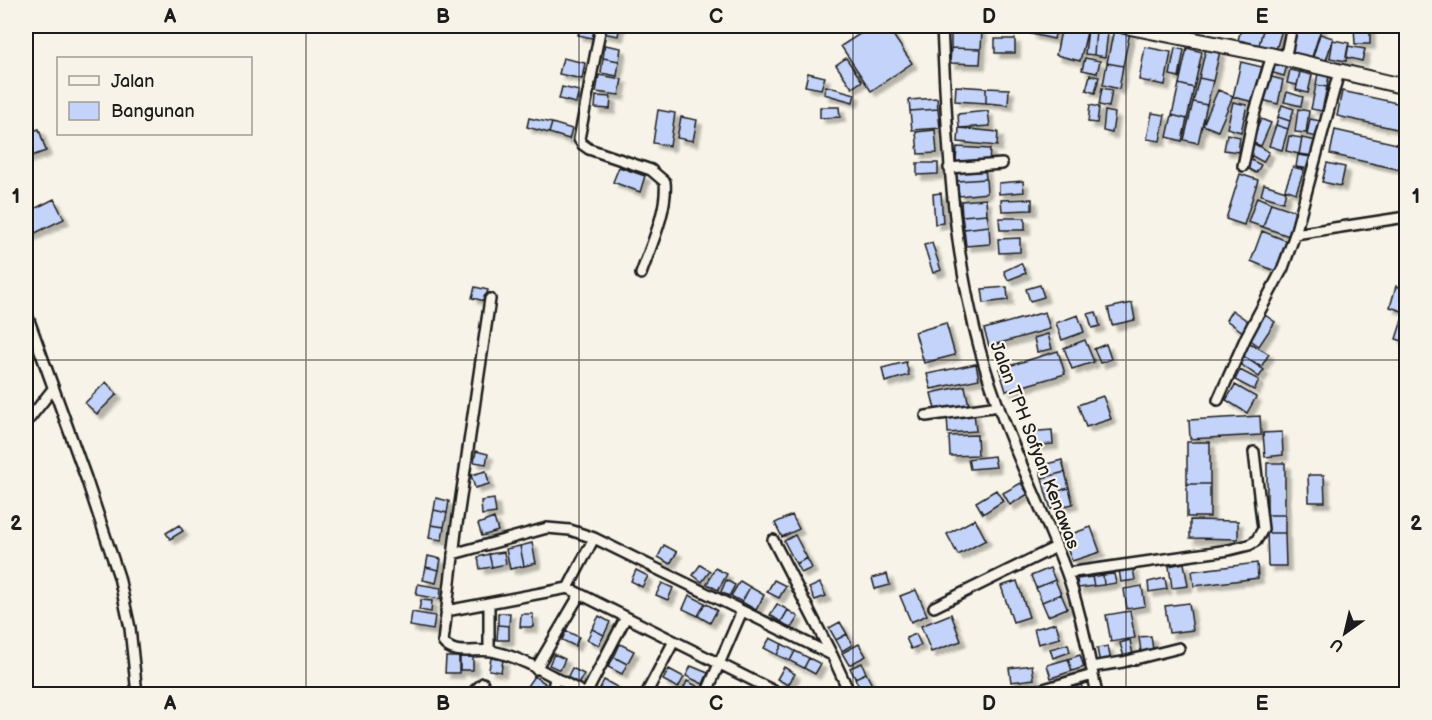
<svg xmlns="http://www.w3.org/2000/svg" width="1432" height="720" viewBox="0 0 1432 720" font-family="'Balsamiq Sans',sans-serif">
  <defs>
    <filter id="shadow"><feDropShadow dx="5" dy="5" stdDeviation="1.5" flood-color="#0004"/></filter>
  </defs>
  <rect width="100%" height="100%" fill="#f7f3e8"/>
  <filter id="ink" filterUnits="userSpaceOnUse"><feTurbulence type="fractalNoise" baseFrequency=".0167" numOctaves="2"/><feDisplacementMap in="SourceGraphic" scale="12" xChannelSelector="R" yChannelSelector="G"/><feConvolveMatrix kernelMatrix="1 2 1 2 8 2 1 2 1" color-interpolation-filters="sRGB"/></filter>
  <g filter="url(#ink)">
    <path fill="#c3d3f9" stroke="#1c1c1c" stroke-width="1.5" filter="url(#shadow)" d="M 580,26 L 599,29 L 597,39 L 578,35 Z
      M 604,26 L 620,26 L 618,36 L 602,33 Z
      M 872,26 L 887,26 L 912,63 L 871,91 L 841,46 Z
      M 1033,26 L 1057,26 L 1054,39 L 1031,34 Z
      M 1062,26 L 1087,32 L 1080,61 L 1056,55 Z
      M 1242,26 L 1264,26 L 1259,45 L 1238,40 Z
      M 1264,26 L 1283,26 L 1276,50 L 1259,45 Z
      M 1299,26 L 1322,26 L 1311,60 L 1290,53 Z
      M 1354,26 L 1370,26 L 1370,44 L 1355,44 Z
      M 951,29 L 982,30 L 981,49 L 951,48 Z
      M 1088,29 L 1096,30 L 1094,55 L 1085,54 Z
      M 1114,29 L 1130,32 L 1123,66 L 1107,63 Z
      M 1096,30 L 1108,32 L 1105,57 L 1094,55 Z
      M 1320,34 L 1333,38 L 1325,64 L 1312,60 Z
      M 995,39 L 1015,39 L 1015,53 L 995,53 Z
      M 1333,40 L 1349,43 L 1346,61 L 1330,58 Z
      M 605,45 L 621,48 L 619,61 L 603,58 Z
      M 1348,46 L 1365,49 L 1362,61 L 1346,57 Z
      M 1145,47 L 1171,52 L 1165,85 L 1139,80 Z
      M 951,48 L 981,49 L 980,64 L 950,63 Z
      M 1175,48 L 1184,50 L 1179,77 L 1170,75 Z
      M 1187,48 L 1202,52 L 1194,88 L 1179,84 Z
      M 1206,48 L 1220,51 L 1213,81 L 1199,78 Z
      M 563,58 L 585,63 L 582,79 L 559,74 Z
      M 603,58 L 619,61 L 617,76 L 601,73 Z
      M 846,58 L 862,81 L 852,88 L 836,65 Z
      M 1085,58 L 1100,61 L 1097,73 L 1082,70 Z
      M 1273,61 L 1287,65 L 1284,76 L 1270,72 Z
      M 1241,62 L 1262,67 L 1254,102 L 1233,97 Z
      M 1107,63 L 1123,66 L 1119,89 L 1103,85 Z
      M 1290,70 L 1300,72 L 1297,85 L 1287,83 Z
      M 1300,72 L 1312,75 L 1308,93 L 1296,90 Z
      M 808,73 L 825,77 L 821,89 L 805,86 Z
      M 1318,73 L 1329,75 L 1327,87 L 1316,85 Z
      M 599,75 L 622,79 L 619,95 L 596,92 Z
      M 1090,75 L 1099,77 L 1095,93 L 1086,90 Z
      M 1268,76 L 1283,80 L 1278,104 L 1262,100 Z
      M 1199,78 L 1213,81 L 1207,105 L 1193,102 Z
      M 1179,84 L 1194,88 L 1187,119 L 1172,115 Z
      M 1316,85 L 1327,87 L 1322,111 L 1311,109 Z
      M 826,86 L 855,94 L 853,102 L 824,94 Z
      M 956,86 L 986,88 L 986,103 L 955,101 Z
      M 562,87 L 579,91 L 576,103 L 559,99 Z
      M 986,88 L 1009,89 L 1008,105 L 986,103 Z
      M 1102,88 L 1112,90 L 1109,107 L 1099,105 Z
      M 1218,90 L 1233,96 L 1218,131 L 1203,125 Z
      M 1342,91 L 1406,105 L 1406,131 L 1337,116 Z
      M 1287,92 L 1303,97 L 1301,106 L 1284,102 Z
      M 596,96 L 611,97 L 610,109 L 595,108 Z
      M 937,98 L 938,109 L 910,111 L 909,100 Z
      M 1193,102 L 1207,105 L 1198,143 L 1184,140 Z
      M 1233,102 L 1247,105 L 1241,132 L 1227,128 Z
      M 1090,105 L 1099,107 L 1097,123 L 1088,122 Z
      M 1282,105 L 1294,109 L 1290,121 L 1278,117 Z
      M 820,107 L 839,107 L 840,117 L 820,118 Z
      M 938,109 L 940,128 L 912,130 L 910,111 Z
      M 1298,109 L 1309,111 L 1306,133 L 1295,132 Z
      M 658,110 L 675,113 L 670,146 L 653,143 Z
      M 988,111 L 990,126 L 959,128 L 958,114 Z
      M 1105,111 L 1115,113 L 1112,133 L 1103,131 Z
      M 1152,113 L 1165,115 L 1160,141 L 1147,139 Z
      M 1172,115 L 1187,119 L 1182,141 L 1167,137 Z
      M 681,117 L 697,120 L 693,141 L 677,138 Z
      M 1278,117 L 1290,121 L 1288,129 L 1276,125 Z
      M 529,118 L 552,123 L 549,133 L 527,127 Z
      M 1261,119 L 1271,123 L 1261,146 L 1251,142 Z
      M 1310,119 L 1321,121 L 1318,137 L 1307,135 Z
      M 552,123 L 572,129 L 569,139 L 549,133 Z
      M 1276,125 L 1288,129 L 1282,150 L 1269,146 Z
      M 959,128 L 998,132 L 997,146 L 958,142 Z
      M 39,129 L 46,151 L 26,158 L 26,133 Z
      M 935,130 L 937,153 L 918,154 L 916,132 Z
      M 1335,130 L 1406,146 L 1406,171 L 1330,154 Z
      M 1227,134 L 1240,137 L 1238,152 L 1224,150 Z
      M 1289,136 L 1302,138 L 1299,154 L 1286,151 Z
      M 1302,138 L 1317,141 L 1314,156 L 1299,154 Z
      M 1251,142 L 1269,152 L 1263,162 L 1245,152 Z
      M 957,147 L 990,149 L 989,164 L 956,162 Z
      M 1298,155 L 1312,157 L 1310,169 L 1296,167 Z
      M 1249,159 L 1261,165 L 1256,173 L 1245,167 Z
      M 917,163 L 938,163 L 938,174 L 917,175 Z
      M 1327,163 L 1345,167 L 1341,186 L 1322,182 Z
      M 619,167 L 645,176 L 640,192 L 613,182 Z
      M 1293,167 L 1304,170 L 1296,193 L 1285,189 Z
      M 985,168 L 986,179 L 957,181 L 956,171 Z
      M 1240,174 L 1258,180 L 1244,225 L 1226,219 Z
      M 986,179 L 987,193 L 959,196 L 957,181 Z
      M 1023,181 L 1024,192 L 999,194 L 999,183 Z
      M 1264,184 L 1286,191 L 1283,202 L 1261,195 Z
      M 941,193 L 943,223 L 935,224 L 933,194 Z
      M 1257,197 L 1271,203 L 1263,227 L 1248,222 Z
      M 54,199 L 64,219 L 27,237 L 26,213 Z
      M 986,199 L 987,214 L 962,216 L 961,201 Z
      M 1032,199 L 1032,210 L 1002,211 L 1001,200 Z
      M 1271,203 L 1298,212 L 1289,236 L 1263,227 Z
      M 987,214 L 989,226 L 964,229 L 962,216 Z
      M 999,218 L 1025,218 L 1025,230 L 1000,230 Z
      M 989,226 L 990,244 L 966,246 L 964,229 Z
      M 1262,231 L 1287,241 L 1275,271 L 1251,261 Z
      M 1020,238 L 1020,252 L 999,253 L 998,239 Z
      M 932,243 L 941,270 L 933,273 L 924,245 Z
      M 1021,263 L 1026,273 L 1008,280 L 1004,271 Z
      M 1040,285 L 1044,297 L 1030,301 L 1026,289 Z
      M 1396,286 L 1406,289 L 1406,298 L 1402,311 L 1390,307 Z
      M 475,287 L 488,290 L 485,301 L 472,298 Z
      M 1007,287 L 1008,300 L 984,303 L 982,289 Z
      M 1132,303 L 1135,320 L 1112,325 L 1108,308 Z
      M 1232,310 L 1249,322 L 1243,332 L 1226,320 Z
      M 1045,312 L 1050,329 L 989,346 L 984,329 Z
      M 1096,312 L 1100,326 L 1092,328 L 1088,314 Z
      M 1078,315 L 1084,332 L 1062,340 L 1056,323 Z
      M 1265,315 L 1275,322 L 1259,346 L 1249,339 Z
      M 1402,320 L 1406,322 L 1406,342 L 1396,339 Z
      M 946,323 L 955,355 L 924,363 L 915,332 Z
      M 1048,334 L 1052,349 L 1037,352 L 1034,338 Z
      M 1085,340 L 1094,362 L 1072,369 L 1064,348 Z
      M 1250,343 L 1269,354 L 1261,367 L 1243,356 Z
      M 1106,344 L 1111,359 L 1100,363 L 1094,349 Z
      M 1058,351 L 1065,374 L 1006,391 L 999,369 Z
      M 1243,356 L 1264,370 L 1259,377 L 1239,363 Z
      M 906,362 L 909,375 L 885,382 L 882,368 Z
      M 976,364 L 979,379 L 931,389 L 927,374 Z
      M 1240,370 L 1259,380 L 1254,390 L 1235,380 Z
      M 106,382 L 117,394 L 97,414 L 85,403 Z
      M 1235,385 L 1256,397 L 1247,413 L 1226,400 Z
      M 965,386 L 969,406 L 936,413 L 931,393 Z
      M 1103,396 L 1111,419 L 1086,427 L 1078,405 Z
      M 974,412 L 976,431 L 948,433 L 947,414 Z
      M 1260,416 L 1261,435 L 1190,439 L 1189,420 Z
      M 1052,430 L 1053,444 L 1028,446 L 1027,432 Z
      M 1282,432 L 1283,455 L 1265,457 L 1263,433 Z
      M 977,435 L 978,455 L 950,456 L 949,436 Z
      M 1187,442 L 1210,442 L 1210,484 L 1187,484 Z
      M 476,451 L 488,454 L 486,464 L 474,462 Z
      M 994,456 L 996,467 L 970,469 L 968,459 Z
      M 1062,460 L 1065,472 L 1042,478 L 1039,466 Z
      M 1267,463 L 1285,463 L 1285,515 L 1267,515 Z
      M 486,471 L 489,484 L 475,488 L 471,475 Z
      M 1065,472 L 1069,488 L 1046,494 L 1042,478 Z
      M 1308,475 L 1324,475 L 1325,502 L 1309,502 Z
      M 1021,483 L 1028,494 L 1010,505 L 1003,493 Z
      M 1187,484 L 1210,484 L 1210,517 L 1187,517 Z
      M 1069,488 L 1073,504 L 1051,509 L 1046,494 Z
      M 996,490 L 1003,501 L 983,514 L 976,502 Z
      M 436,498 L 449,501 L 447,513 L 434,510 Z
      M 494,499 L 496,513 L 482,515 L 481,501 Z
      M 434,510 L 447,513 L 444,527 L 431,525 Z
      M 792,515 L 799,529 L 782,537 L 775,523 Z
      M 1267,515 L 1285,515 L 1285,533 L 1267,533 Z
      M 494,518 L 498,531 L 482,536 L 478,524 Z
      M 975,519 L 986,540 L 958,555 L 947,534 Z
      M 1190,520 L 1238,521 L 1238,539 L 1190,538 Z
      M 179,525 L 183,531 L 170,539 L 166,533 Z
      M 431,525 L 444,527 L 442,540 L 429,538 Z
      M 1091,527 L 1100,552 L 1072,561 L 1063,537 Z
      M 1267,533 L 1285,533 L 1286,566 L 1268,566 Z
      M 795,535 L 807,558 L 796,564 L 784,541 Z
      M 532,543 L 536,563 L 524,566 L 520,546 Z
      M 664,545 L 677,552 L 670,564 L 658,557 Z
      M 520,546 L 524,566 L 510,569 L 506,549 Z
      M 504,552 L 506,564 L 492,567 L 489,554 Z
      M 489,554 L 492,567 L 480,569 L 478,557 Z
      M 428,556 L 441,559 L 439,570 L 426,567 Z
      M 807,558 L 812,568 L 801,573 L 796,564 Z
      M 1184,563 L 1188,586 L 1172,588 L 1169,566 Z
      M 1257,563 L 1258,578 L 1194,586 L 1192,571 Z
      M 700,565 L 710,571 L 702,582 L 693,575 Z
      M 426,567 L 439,570 L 436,583 L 423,580 Z
      M 715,568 L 727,574 L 718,590 L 707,584 Z
      M 1050,568 L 1055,580 L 1036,588 L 1031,576 Z
      M 1133,568 L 1135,580 L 1121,582 L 1119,570 Z
      M 636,570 L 648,576 L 642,587 L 631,581 Z
      M 887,574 L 890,585 L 875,589 L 872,578 Z
      M 1114,574 L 1116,583 L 1104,585 L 1103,575 Z
      M 1103,575 L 1104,585 L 1094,586 L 1092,577 Z
      M 1092,577 L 1094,586 L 1078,588 L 1077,579 Z
      M 1165,578 L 1167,589 L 1149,592 L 1148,582 Z
      M 726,580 L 735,585 L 729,596 L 721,592 Z
      M 774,580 L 786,586 L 779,598 L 767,592 Z
      M 1055,580 L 1061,594 L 1042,602 L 1036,588 Z
      M 740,581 L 750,587 L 742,602 L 731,596 Z
      M 1017,581 L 1029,617 L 1013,622 L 1001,586 Z
      M 662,583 L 673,588 L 668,600 L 656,595 Z
      M 820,583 L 826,596 L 815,600 L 809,588 Z
      M 418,584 L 441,588 L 440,599 L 416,595 Z
      M 1142,586 L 1145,606 L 1127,609 L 1124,589 Z
      M 750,587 L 764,595 L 756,610 L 742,602 Z
      M 916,590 L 927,615 L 911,622 L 900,596 Z
      M 1061,594 L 1067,608 L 1048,616 L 1042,602 Z
      M 689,595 L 705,603 L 698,616 L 683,609 Z
      M 421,600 L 432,601 L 431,612 L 419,610 Z
      M 705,603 L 717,610 L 710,623 L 698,616 Z
      M 1189,603 L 1193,630 L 1169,633 L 1165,606 Z
      M 777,604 L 788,610 L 781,622 L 770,615 Z
      M 788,610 L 798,617 L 791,628 L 781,622 Z
      M 1130,611 L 1135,638 L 1111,642 L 1106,615 Z
      M 412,612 L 435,616 L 433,630 L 410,626 Z
      M 498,613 L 510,613 L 509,626 L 498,625 Z
      M 521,614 L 533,614 L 533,627 L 520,627 Z
      M 951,614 L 961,641 L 931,652 L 921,626 Z
      M 599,616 L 610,622 L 604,635 L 592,629 Z
      M 840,622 L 847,634 L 836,640 L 829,628 Z
      M 1056,623 L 1060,638 L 1038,644 L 1034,629 Z
      M 498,625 L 509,626 L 509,640 L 497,640 Z
      M 592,629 L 604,635 L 599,645 L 587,640 Z
      M 566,631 L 579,637 L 575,646 L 562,640 Z
      M 847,634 L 852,645 L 842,651 L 836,640 Z
      M 916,634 L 921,645 L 911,649 L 906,638 Z
      M 1151,636 L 1153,650 L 1141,652 L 1139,637 Z
      M 770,638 L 782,644 L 777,655 L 764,648 Z
      M 1130,640 L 1133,655 L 1124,657 L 1120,643 Z
      M 620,644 L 634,651 L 627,664 L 614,657 Z
      M 782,644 L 795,651 L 790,661 L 777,655 Z
      M 859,644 L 866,656 L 849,665 L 842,653 Z
      M 1068,644 L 1070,652 L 1053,658 L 1050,649 Z
      M 1108,646 L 1111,662 L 1100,664 L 1097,648 Z
      M 795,651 L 809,658 L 804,668 L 790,661 Z
      M 554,654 L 565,659 L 560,670 L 549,665 Z
      M 1080,655 L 1084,667 L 1072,671 L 1068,659 Z
      M 446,657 L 459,657 L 459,673 L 445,673 Z
      M 460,657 L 473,657 L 473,670 L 460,670 Z
      M 614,657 L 627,664 L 622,674 L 608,667 Z
      M 491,658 L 503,660 L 501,672 L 489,670 Z
      M 809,658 L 821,664 L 815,674 L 804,668 Z
      M 1068,659 L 1072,671 L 1051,678 L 1047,665 Z
      M 862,663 L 866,673 L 855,678 L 850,668 Z
      M 1032,665 L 1034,679 L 1011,682 L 1009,668 Z
      M 691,666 L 708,673 L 703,684 L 686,676 Z
      M 784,667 L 795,674 L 788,685 L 777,679 Z
      M 572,668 L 584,674 L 578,684 L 567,678 Z
      M 669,669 L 684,677 L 678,688 L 663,680 Z
      M 866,673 L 872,685 L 861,691 L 855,678 Z
      M 534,676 L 545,683 L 538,694 L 527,686 Z
      M 604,680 L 619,688 L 616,694 L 597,694 Z
      M 687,681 L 701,688 L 698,694 L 691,694 L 683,690 Z
      M 1081,685 L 1085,694 L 1052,694 Z"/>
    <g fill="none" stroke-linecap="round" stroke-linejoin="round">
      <defs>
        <path id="street" d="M 601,26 L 579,139 L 582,144 L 589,149 L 651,170 L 665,182 C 668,210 650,248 641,274
          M 942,26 C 947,135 951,244 980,350 C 1001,427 1038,497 1066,571 C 1081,611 1088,653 1097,694
          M 1285,59 L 1292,26
          M 1243,166 L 1253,118 L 1272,55
          M 949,168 L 1002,164
          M 1295,234 L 1406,217
          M 490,299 L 456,531 L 443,642 C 454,657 476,648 492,651 C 525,658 556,679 586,694 L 626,617
          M 26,312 L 86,478 L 119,577 L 130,628 L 137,694
          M 1218,400 L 1246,337 L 1283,268 L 1295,234 L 1339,72
          M 926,416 L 999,406
          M 26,423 L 52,390
          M 773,540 L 832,655 L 850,694
          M 453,554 L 547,528 L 570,530 L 594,538
          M 1067,573 L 1229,550 L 1249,545 L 1256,541 L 1263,529 L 1254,452
          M 568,588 L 594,538 L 832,655
          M 489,603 L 489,650
          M 934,607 L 1056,547
          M 446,611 L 568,588 L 780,694
          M 1091,667 L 1123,662 L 1179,648
          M 536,669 L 580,594
          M 471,694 L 483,683
          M 552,694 L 555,678
          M 646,694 L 674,641
          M 706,694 L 742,611
          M 1026,694 L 1093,675"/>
        <path id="secondary" d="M 1125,26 L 1270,55 L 1406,87"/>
      </defs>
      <use href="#street" stroke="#1c1c1c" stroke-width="14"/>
      <use href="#secondary" stroke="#1c1c1c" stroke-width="18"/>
      <use href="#street" stroke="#f7f3e8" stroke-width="9"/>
      <use href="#secondary" stroke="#f7f3e8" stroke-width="14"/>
    </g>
  </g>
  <path fill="none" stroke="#1c1c1c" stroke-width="1.5" stroke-opacity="0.55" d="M 306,26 L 306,694M 579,26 L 579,694M 853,26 L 853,694M 1126,26 L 1126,694M 26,360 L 1406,360"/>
  <g text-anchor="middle" stroke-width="4.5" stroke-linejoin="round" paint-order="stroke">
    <g font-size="18" fill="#1c1c1c" stroke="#f7f3e8">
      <text transform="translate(1035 445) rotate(69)" y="6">Jalan TPH Sofyan Kenawas</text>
    </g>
  </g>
  <rect width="1432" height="720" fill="none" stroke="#f7f3e8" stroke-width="66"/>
  <rect x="57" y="57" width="195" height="78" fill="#f7f3e8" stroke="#9f9d96" stroke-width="1.5"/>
  <rect x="69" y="76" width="30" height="9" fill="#f7f3e8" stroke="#9f9d96" stroke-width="1.5"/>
  <text x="111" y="87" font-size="18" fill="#1c1c1c">Jalan</text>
  <rect x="69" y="102" width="30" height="18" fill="#c3d3f9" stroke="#9f9d96" stroke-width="1.5"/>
  <text x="111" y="117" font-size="18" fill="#1c1c1c">Bangunan</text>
  <g transform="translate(1345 633) rotate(214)" stroke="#f7f3e8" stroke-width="4.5" paint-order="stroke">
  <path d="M0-4.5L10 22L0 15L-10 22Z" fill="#1c1c1c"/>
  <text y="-9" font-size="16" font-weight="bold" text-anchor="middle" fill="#1c1c1c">U</text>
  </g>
  <rect x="33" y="33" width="1366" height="654" fill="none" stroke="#1c1c1c" stroke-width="2"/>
  <g font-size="20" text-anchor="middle" font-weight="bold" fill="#1c1c1c">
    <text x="170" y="23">A</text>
    <text x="443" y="23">B</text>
    <text x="716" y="23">C</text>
    <text x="989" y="23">D</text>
    <text x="1262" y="23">E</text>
    <text x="16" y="203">1</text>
    <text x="1416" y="203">1</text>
    <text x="16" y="530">2</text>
    <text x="1416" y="530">2</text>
    <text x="170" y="710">A</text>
    <text x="443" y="710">B</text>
    <text x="716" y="710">C</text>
    <text x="989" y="710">D</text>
    <text x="1262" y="710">E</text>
  </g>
</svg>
